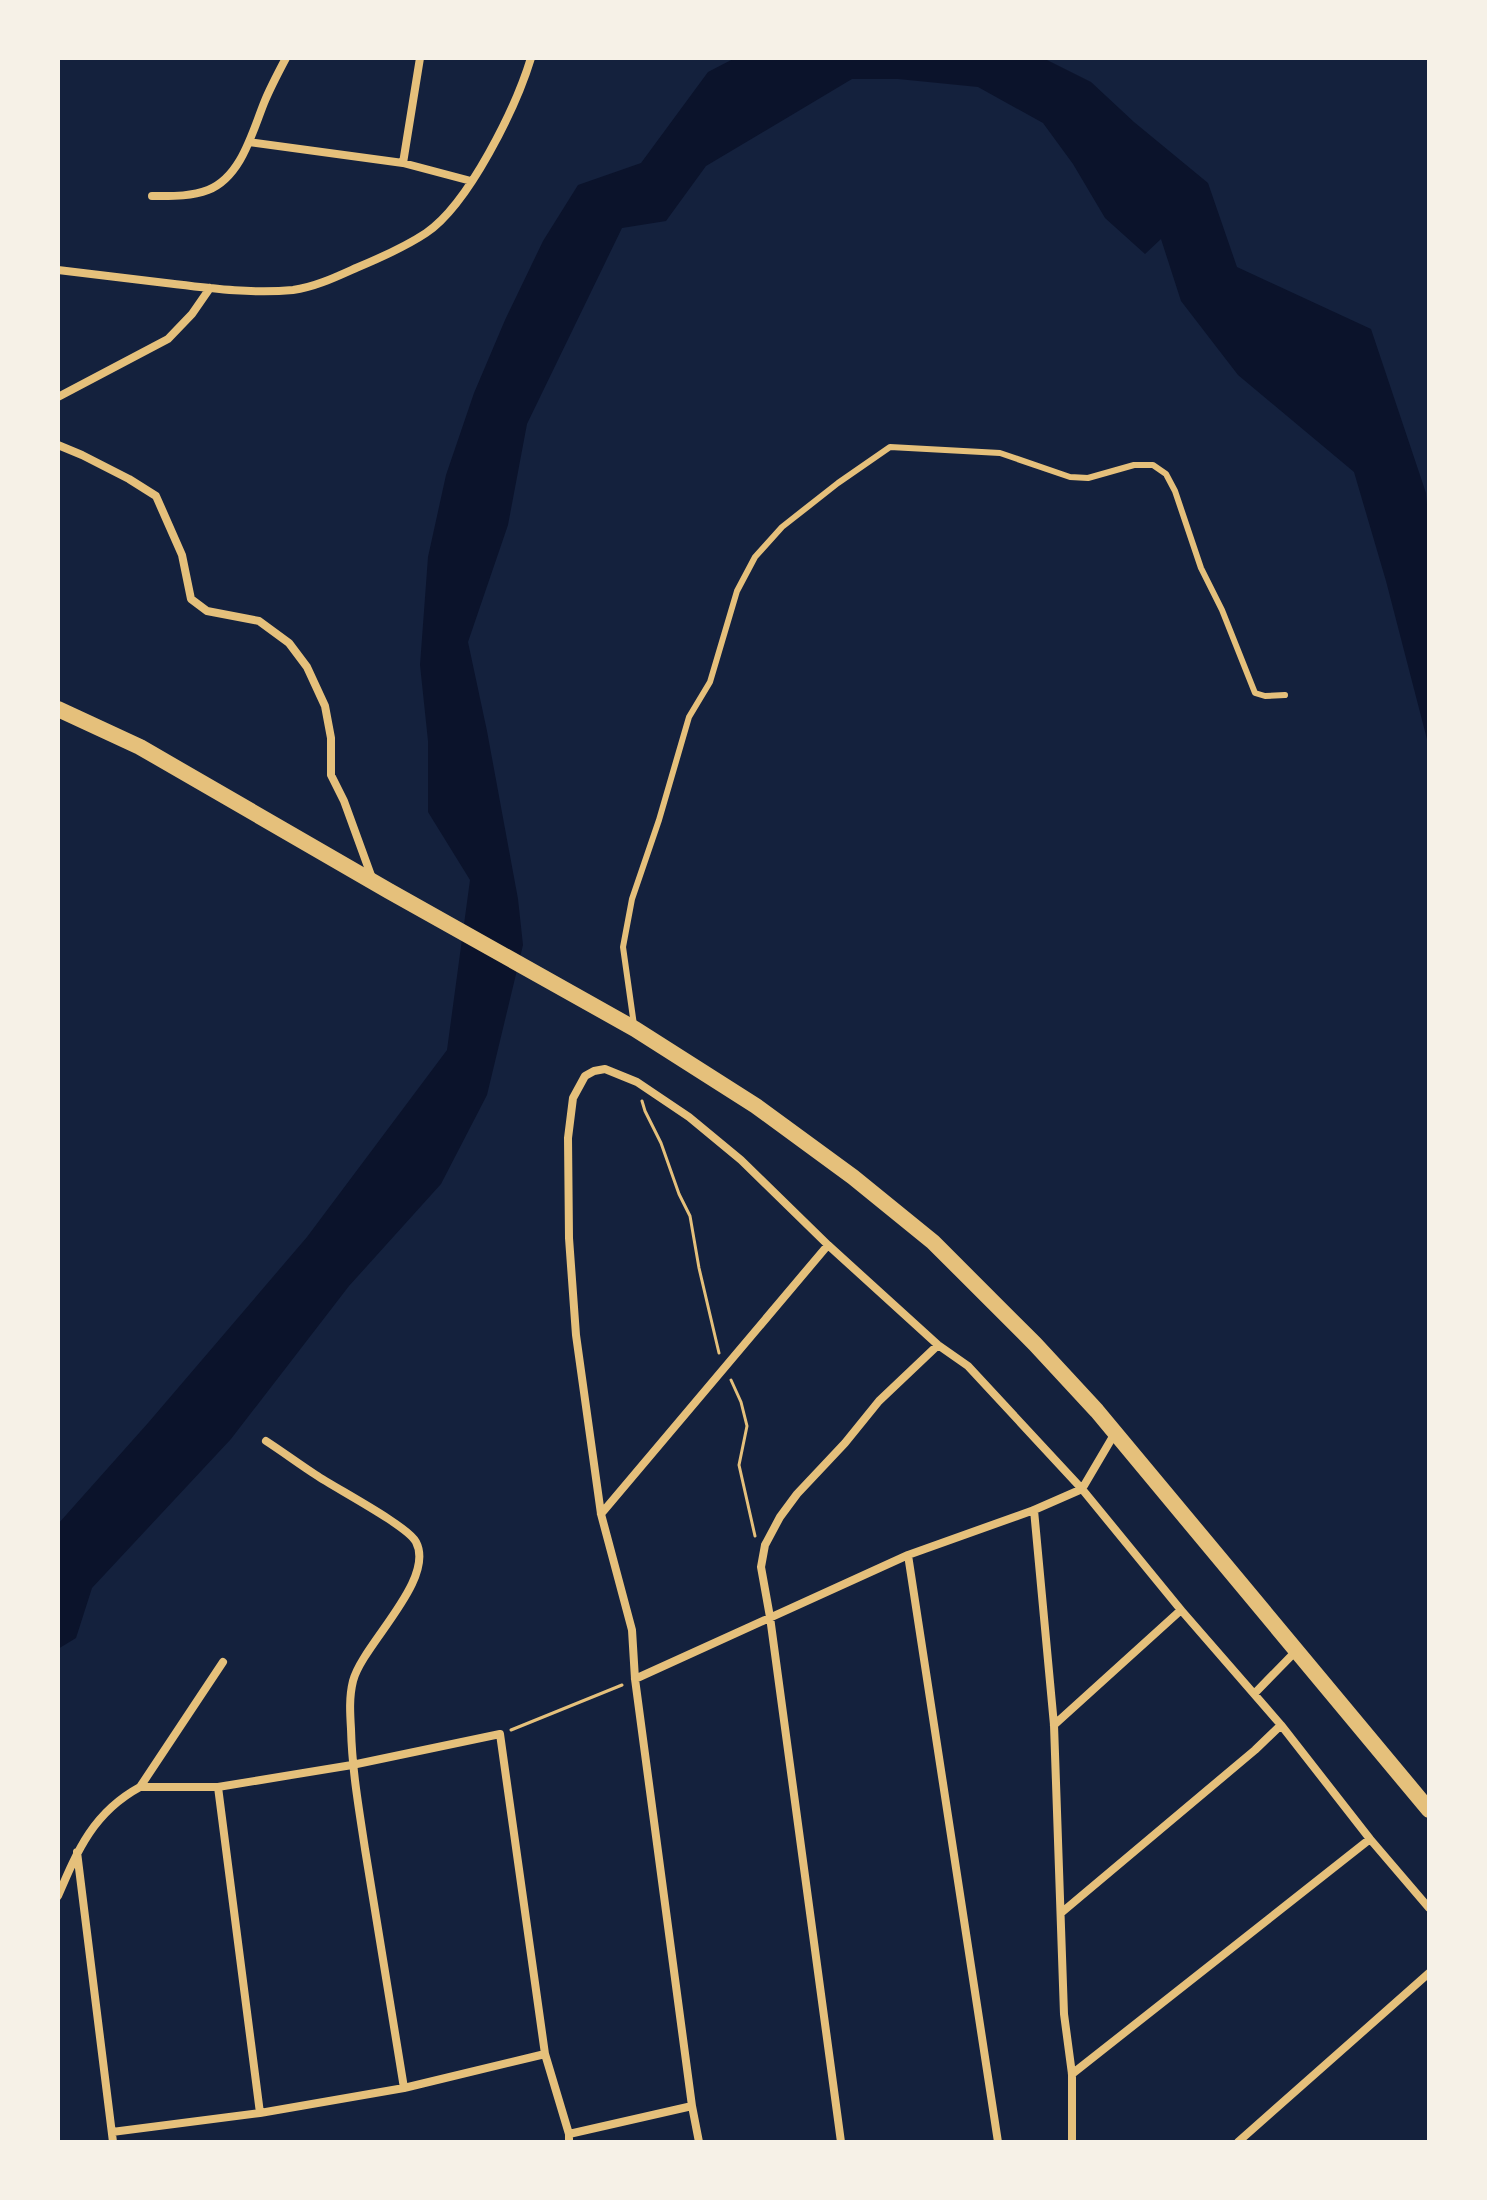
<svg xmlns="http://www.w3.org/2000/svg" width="1487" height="2200" viewBox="0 0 1487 2200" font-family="Mulish,sans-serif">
  <rect width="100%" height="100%" fill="#14213d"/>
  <path fill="#0b132b" d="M 735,58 L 1043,58 L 1091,82 L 1134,122 L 1208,183 L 1237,267 L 1371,329 L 1426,493 L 1429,528 L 1429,747 L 1386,581 L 1354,472 L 1238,375 L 1181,301 L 1161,239 L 1145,254 L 1105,218 L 1073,164 L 1043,123 L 978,87 L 898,79 L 852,79 L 706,166 L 666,221 L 622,228 L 527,424 L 508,525 L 468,642 L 487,731 L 518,899 L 523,945 L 487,1095 L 441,1184 L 349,1286 L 231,1439 L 92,1588 L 76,1638 L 58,1649 L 58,1524 L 148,1423 L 307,1237 L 447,1050 L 470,880 L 428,812 L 428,741 L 420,665 L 428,557 L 446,475 L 474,393 L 505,320 L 543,241 L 578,185 L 641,163 L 708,72 Z"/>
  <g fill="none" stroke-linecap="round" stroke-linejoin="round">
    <path stroke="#e5c07b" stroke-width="3" d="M 642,1101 L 645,1111 L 661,1143 L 679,1194 L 690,1216 L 699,1268 L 719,1353
      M 731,1380 L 741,1402 L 747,1426 L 739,1465 L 755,1536
      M 511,1730 L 622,1685"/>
    <path stroke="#e5c07b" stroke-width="6" d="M 634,1025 L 623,947 L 632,899 L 659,820 L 689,717 L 710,682 L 737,591 L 755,557 L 782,527 L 838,483 L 890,447 L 1000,453 L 1070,477 L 1088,478 L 1134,465 L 1153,465 L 1166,474 L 1175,491 L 1201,568 L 1222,610 L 1255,693 L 1265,696 L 1285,695"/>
    <path stroke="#e5c07b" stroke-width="8" d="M 249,142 L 403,163 L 471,181
      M 403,163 L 420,58
      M 152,196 C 170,196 190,197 208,190 C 241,177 252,133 264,103 C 270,88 278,73 286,58
      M 58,270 C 94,274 130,279 166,283 C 208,288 251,294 293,290 C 315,287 336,277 356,268 C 380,258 405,247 426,233 C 469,204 516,107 531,58
      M 58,397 L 168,339 L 192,314 L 210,288
      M 58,445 L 82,455 L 129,479 L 156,496 L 182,555 L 191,599 L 207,611 L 259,621 L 289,643 L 307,667 L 325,706 L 331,738 L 331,775 L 344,801 L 372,878
      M 266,1441 C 283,1452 299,1464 316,1475 C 335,1488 408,1526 416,1542 C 436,1580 362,1645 353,1681 C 349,1697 350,1713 351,1729 C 352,1770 359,1809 365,1849 C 378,1929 391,2009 404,2088
      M 1082,1489 L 1115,1433
      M 1034,1510 L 1054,1725 L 1064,2014 L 1072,2074 L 1072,2142
      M 601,1514 L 828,1245
      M 908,1555 L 998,2142
      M 635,1679 L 908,1555 L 1034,1510 L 1082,1489
      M 1254,1694 L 1296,1651
      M 1054,1725 L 1181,1610
      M 140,1787 L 218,1787 L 352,1765 L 500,1734 L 545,2054 L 569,2134 L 569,2142
      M 218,1787 L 260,2113
      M 77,1852 L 113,2142
      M 58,1896 C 78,1849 94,1812 140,1787 L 223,1662
      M 1061,1913 L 1255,1750 L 1281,1725
      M 1072,2074 L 1370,1839
      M 112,2132 L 260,2113 L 404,2088 L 545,2054
      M 569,2134 L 692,2106
      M 699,2142 L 692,2106 L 635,1679 L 632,1630 L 601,1514 L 576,1335 L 569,1238 L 568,1138 L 573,1098 L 585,1076 L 594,1071 L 605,1069 L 637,1082 L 689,1117 L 741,1160 L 828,1245 L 938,1345 L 968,1366 L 1082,1489 L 1181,1610 L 1281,1725 L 1370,1839 L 1429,1908
      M 841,2142 L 770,1617 L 761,1567 L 765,1545 L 780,1517 L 797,1494 L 845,1443 L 879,1401 L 938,1345
      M 1238,2142 L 1429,1973"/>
    <path stroke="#e5c07b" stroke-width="16" d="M 58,709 L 140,747 L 389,891 L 635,1029 L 756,1106 L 853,1177 L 933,1242 L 1035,1344 L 1097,1411 L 1429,1810"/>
  </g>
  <rect width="1487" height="2200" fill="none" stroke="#f6f1e7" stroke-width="120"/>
</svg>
